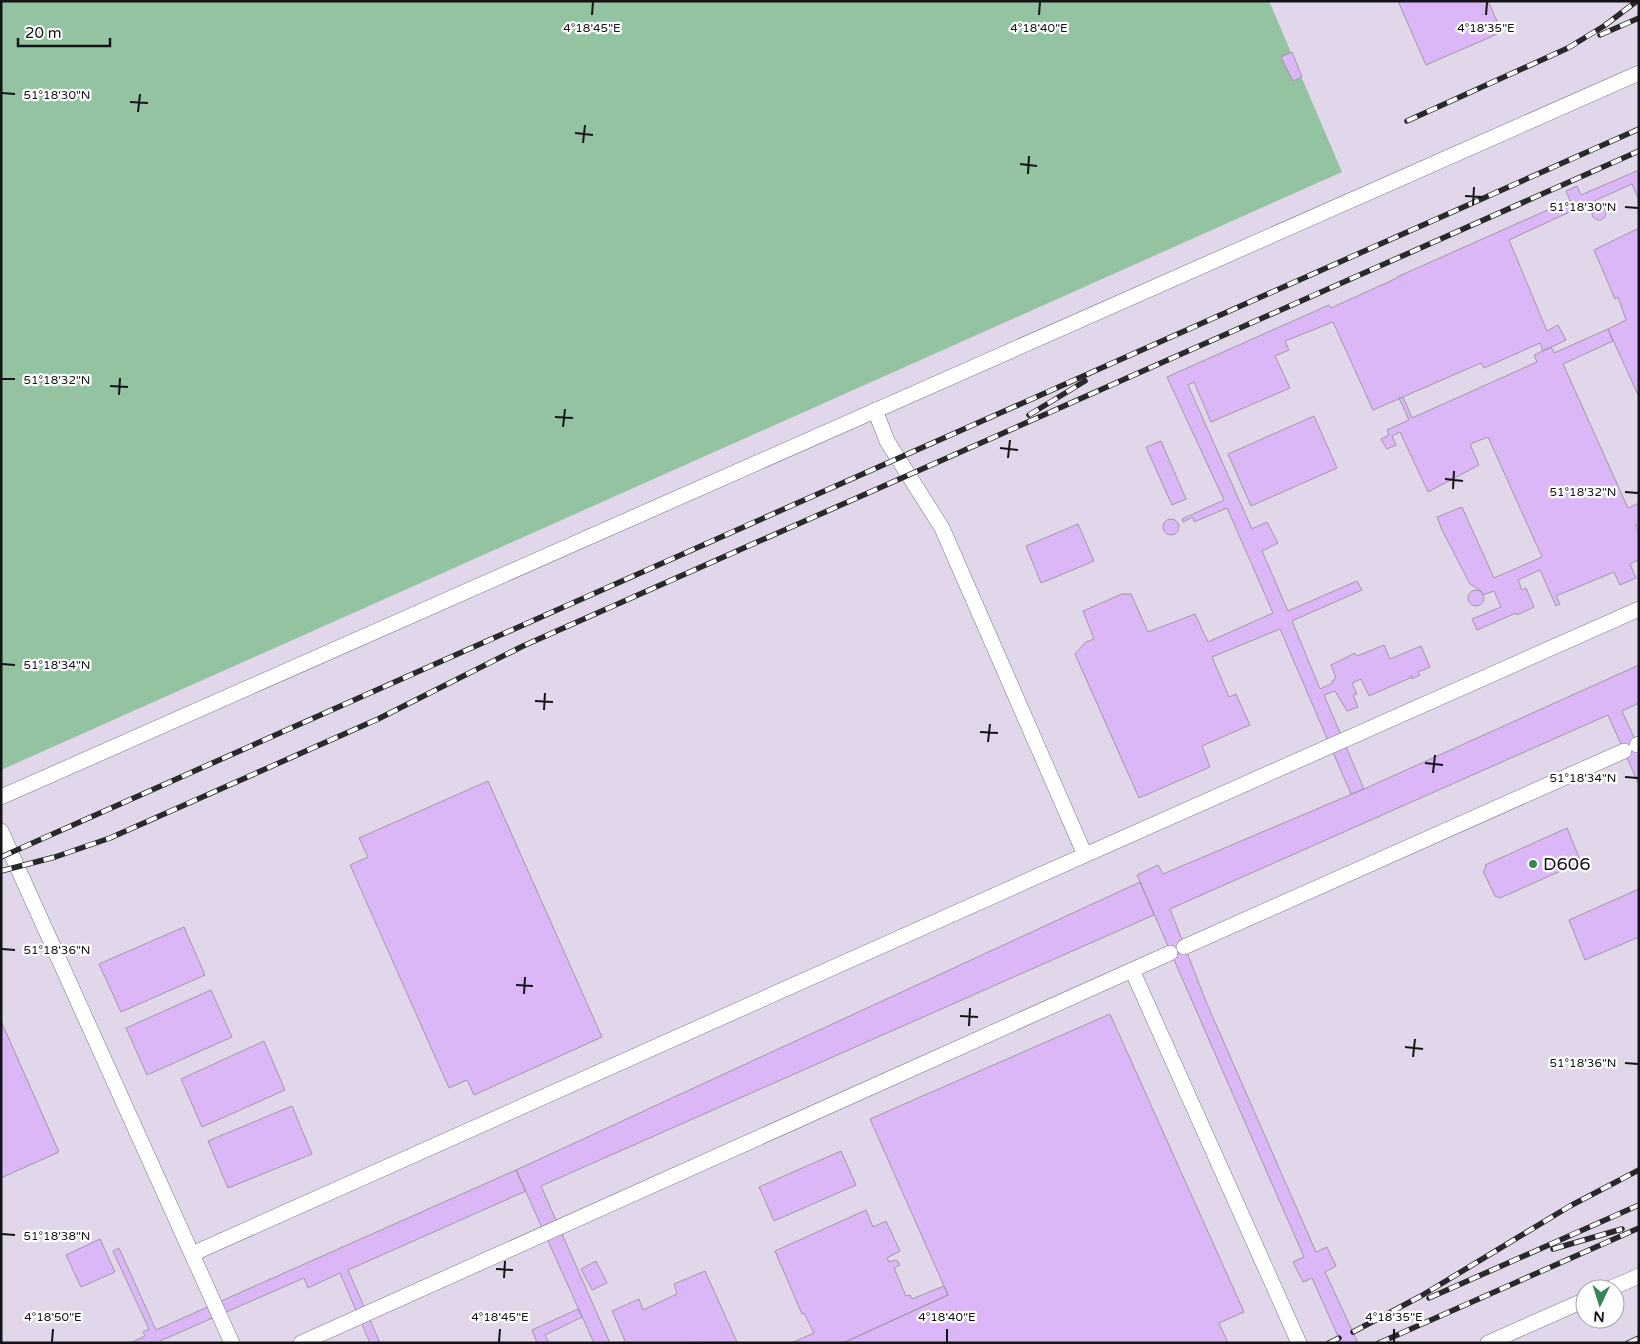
<svg xmlns="http://www.w3.org/2000/svg" width="1640" height="1344" font-family="'Varela Round',sans-serif">
<style>
.built{fill:#e2d7ea;fill-rule:evenodd}
.green{fill:#93c3a1}
.building{fill:#dcb7f8;stroke:#9f98a4}
.lines{fill:none;stroke-linecap:round;stroke-linejoin:round}
.service-casing{stroke:#7a747f;stroke-width:16}
.service{stroke:#fff;stroke-width:15}
.rail-casing{stroke:#2b282d;stroke-width:5.5}
.rail{stroke:#fff;stroke-width:4;stroke-dasharray:11;stroke-linecap:butt}
.ticks{fill:none;stroke:#151317;stroke-width:2}
.poi-dot{fill:#378656;stroke:#fff;stroke-width:2}
.labels{text-anchor:middle;dominant-baseline:central;stroke-width:4.5;stroke-linejoin:round;paint-order:stroke}
.poi-label{font-size:18px;fill:#151317;stroke:#fff;text-anchor:start}
.ticks-label{font-size:12px;text-anchor:middle;fill:#151317;stroke:#fff;stroke-width:4.5;stroke-linejoin:round;paint-order:stroke}
</style>
<rect width="100%" height="100%" fill="#e9e2ee"/>
<path class="built" d="M1,1h1638v1342h-1638zM1585,1289h30v30h-30z"/>
<path class="green" d="M1,1h1268l73,171 -1341,598z"/>
<path class="building" d="M1398,1h90l14,31 -76,33z
M1292,52l10,25 -9,4 -12,-24z
M1639,170v30l-7,-16 -58,26 -8,-19 11,-5 4,9z
M1570,200l4,10 -65,30 38,91 11,-6 8,15 -23,11 -3,-8 -56,25 -3,-5 -108,47 -40,-88 -48,19 4,9 -14,6 15,32 -79,34 -17,-40 -6,3 64,144 15,-7 11,21 -16,8 26,60 69,-30 5,9 -70,31 28,68 13,-6 -1,-2 4,-3 -5,-13 24,-12 2,3 27,-11 6,14 31,-13 9,21 -12,5 2,3 -8,4v-3h-2v2l-41,18 -8,-17 -9,4 5,11 -4,1 5,12 -11,4 -12,-20 -11,4 40,94 -13,5 -71,-165 -68,28 17,40 7,-3 14,31 -48,21 8,21 -71,31 -64,-144 11,-12 8,-3 -11,-28 39,-17h9l17,38 47,-18 13,28 65,-29 -46,-105 -33,14 -1,-5 -10,5 -1,-3 42,-19 -57,-123 162,-72 2,3 66,-30v-1z
M1592 213a7 7 0 1 1 14 0a7 7 0 1 1-14 0Z
M1639,228v169l-31,-68 18,-9 -8,-23 -3,2 -21,-49z
M1608,329l5,12 -50,23 65,144 11,-5v21l-4,1 4,8v29l-1,-2 -8,4 6,14 -16,7 -6,-13 -58,24 4,8 -4,2 -16,-36 -22,10 4,10 4,-2 8,19 -17,8 -1,-2 -39,17 -5,-11 29,-12 -7,-16 -11,4 -2,-4 -11,-7 -28,-54 -5,-13 25,-10 32,71 48,-21 -54,-120 -18,7 9,21 -51,27 -28,-60 -8,4 4,9 -9,4 -6,-10 8,-4 -2,-5 22,-10 -10,-22 4,-1 9,21 125,-56 -3,-7 17,-8 3,6z
M1314,416l23,52 -86,38 -23,-52z
M1161,441l25,58 -14,6 -26,-58z
M1163 527a8 8 0 1 1 16 0a8 8 0 1 1-16 0Z
M1078,524l16,37 -53,22 -15,-37z
M1468 598a8 8 0 1 1 16 0a8 8 0 1 1-16 0Z
M1639,665v38l-17,8 17,37v37l-31,-70 -438,194 37,95 109,248 11,-5 9,19 -11,6 33,71h-17l-29,-65 -9,4 -10,-20 11,-5 -167,-382 21,-10 5,9 201,-85z
M488,781l114,256 -128,58 -7,-15 -18,8 -99,-223 18,-8 -9,-19z
M1567,828l14,34 -81,36 -5,-2 -12,-25 3,-3 -1,-3z
M1140,882l14,33 -613,271 69,157h-16l-78,-173z
M1639,889v48l-54,23 -16,-40z
M184,927l21,48 -84,37 -22,-48z
M211,990l21,47 -85,38 -21,-47z
M1110,1014l134,298 -25,11 9,20h-385l105,-48 -78,-176z
M1,1021l58,131 -58,26z
M264,1041l21,49 -83,37 -21,-48z
M292,1106l20,48 -84,34 -20,-47z
M841,1151l15,34 -82,36 -15,-34z
M516,1170l10,21 -178,79 32,73h-10l-30,-70 -32,15 -4,-10 -144,63 1,2h-31l15,-7 -2,-4 6,-3 -36,-78 6,-3 37,82z
M866,1210l7,17 13,-6 14,30 -13,7 2,4 7,-2 2,2 2,3 -6,3 12,28 4,-1 2,4 32,-13 4,9 -105,48h-52l23,-10 -10,-20 -2,1 -27,-63z
M100,1239l15,33 -34,15 -15,-32z
M596,1261l11,22 -15,7 -11,-21z
M705,1271l32,71 -111,1 -14,-32 27,-12 4,11 34,-16 -3,-10z
M578,1309l4,8 -37,18 4,8h-12l-5,-13z"/>
<g class="lines">
<defs>
<path id="service" d="M875,410l12,31 55,87 143,327
M1637,745l2,-1
M1,797l1638,-724
M1,831l231,512
M1184,947l440,-196
M1132,970l167,373
M192,1254l893,-399 554,-246
M1609,1289l30,-13
M301,1343l869,-390
M1488,1343l97,-43"/>
</defs>
<use href="#service" class="service-casing"/>
<use href="#service" class="service"/>
<defs>
<path id="rail" d="M1600,35l39,-17
M1407,121l161,-73 36,-22 33,-25
M1029,415l56,-34
M1,857l1638,-728
M1,871l54,-14 55,-19 268,-119 145,-73 1116,-495
M1553,1249l69,-20
M1429,1298l210,-93
M1353,1332l68,-36 149,-90 69,-36
M1329,1343l10,-5
M1379,1343l260,-115
M1628,1343l11,-5"/>
</defs>
<use href="#rail" class="rail-casing"/>
<use href="#rail" class="rail"/>
</g>
<path class="ticks" d="M592,15l1,-13M1039,15l1,-13M1486,15l1,-13M2,93l13,1M130,102l18,1M138,112l2,-18M575,133l18,2M583,143l2,-18M1020,164l17,2M1028,174l1,-18M1465,196l17,1M1473,205l1,-18M1625,207l13,1M2,379h13M110,386l18,1M119,395l1,-17M555,417l18,1M563,427l2,-18M1000,448l18,2M1008,458l2,-18M1445,479l18,2M1453,489l1,-18M1625,492l13,1M2,664l13,1M535,701l18,1M544,710l1,-17M980,732l18,1M988,742l2,-18M1425,763l18,2M1433,773l2,-18M1625,777l13,1M2,949l13,1M516,985l17,1M524,994l1,-17M960,1016l18,1M969,1026l1,-18M1405,1047l18,2M1413,1057l2,-18M1625,1063l13,1M2,1234l13,1M496,1269l17,1M504,1278l1,-17M52,1342l1,-13M499,1342l1,-13M947,1342v-13M1394,1342v-13"/>
<circle class="poi-dot" cx="1533" cy="864" r="5"/>
<g class="labels">
<g class="poi-label">
<text x="1543" y="864">D606</text>
</g>
</g>
<g class="ticks-label">
<text x="592" y="32">4°18'45"E</text>
<text x="1039" y="32">4°18'40"E</text>
<text x="1486" y="32">4°18'35"E</text>
<text x="57" y="99">51°18'30"N</text>
<text x="1583" y="211">51°18'30"N</text>
<text x="57" y="384">51°18'32"N</text>
<text x="1583" y="496">51°18'32"N</text>
<text x="57" y="669">51°18'34"N</text>
<text x="1583" y="782">51°18'34"N</text>
<text x="57" y="954">51°18'36"N</text>
<text x="1583" y="1067">51°18'36"N</text>
<text x="57" y="1240">51°18'38"N</text>
<text x="53" y="1321">4°18'50"E</text>
<text x="500" y="1321">4°18'45"E</text>
<text x="947" y="1321">4°18'40"E</text>
<text x="1394" y="1321">4°18'35"E</text>
</g>
<rect width="1640" height="1344" fill="none" stroke="#151317" stroke-width="5"/>
<g transform="translate(1600 1304) rotate(184)"><circle r="24" fill="#ffffff" stroke="#a1a1a2"/>
<path d="M0-4L9 19L0 12L-9 19Z" fill="#378656"/>
<text y="-8" font-size="14" font-weight="bold" text-anchor="middle" fill="#151317">N</text>
</g>
<path d="M18 38v8h92v-8" fill="none" stroke="#151317" stroke-width="2.5"/>
<text x="25" y="38" font-size="15" fill="#151317" stroke="#ffffff" stroke-width="4" paint-order="stroke">20 m</text>
</svg>
